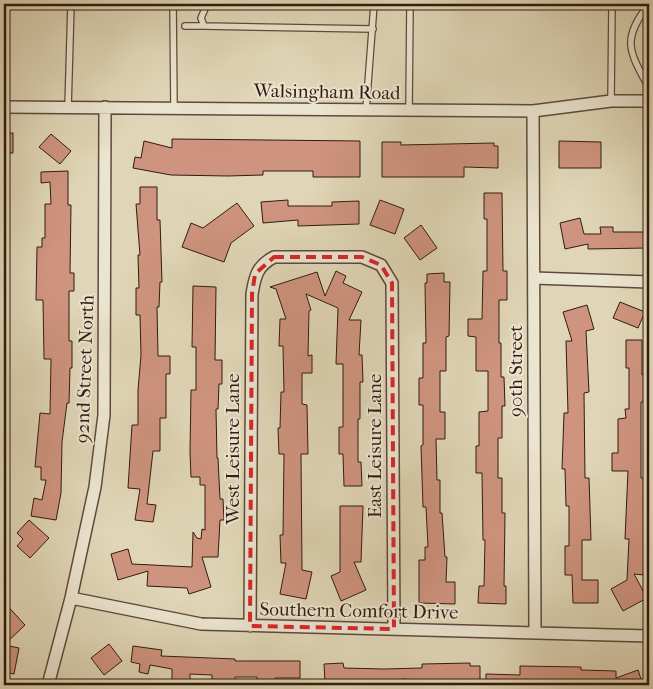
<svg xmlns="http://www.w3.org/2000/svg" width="653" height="689" font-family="'IM FELL French Canon',serif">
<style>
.building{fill:#cf947f;stroke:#311b10}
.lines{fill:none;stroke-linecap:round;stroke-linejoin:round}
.lane-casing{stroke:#5d4a3a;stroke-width:8}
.street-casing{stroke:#5d4a3a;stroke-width:14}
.lane{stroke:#ebe4d0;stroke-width:5.5}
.street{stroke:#ebe4d0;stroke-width:11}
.marked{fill:none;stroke:#d62828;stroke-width:4;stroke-dasharray:10 6;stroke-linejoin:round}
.labels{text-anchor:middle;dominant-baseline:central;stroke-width:4;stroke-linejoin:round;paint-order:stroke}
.street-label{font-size:19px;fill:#311b10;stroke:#ebe4d0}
</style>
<rect width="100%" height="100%" fill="#e0d6b7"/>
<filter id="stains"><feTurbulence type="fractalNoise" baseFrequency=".004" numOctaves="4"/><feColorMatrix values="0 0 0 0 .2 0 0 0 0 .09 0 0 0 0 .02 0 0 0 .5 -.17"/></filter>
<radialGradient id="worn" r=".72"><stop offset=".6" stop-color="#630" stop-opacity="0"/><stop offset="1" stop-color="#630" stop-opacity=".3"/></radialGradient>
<path class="building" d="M4,133h9v20h-9z
M51,134l20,17 -11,13 -21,-17z
M172,139l188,2v36h-47v-6h-50v4l-35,1 -57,-1 -38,-7 2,-11 6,1 3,-17 28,7z
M559,141l42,1v26h-42z
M382,142h19v3l93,-2v3h4v22l-34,-1v10h-82z
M68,171v34h3l-1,68h4v18h-5v50h3v27h-2l-1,35h-2l-5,39 -1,51 -5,27 -25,-4 3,-18 8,2 4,-20h-5v-13h-6l5,-54 10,1 1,-55h-7l-1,-59h-7l1,-53h5v-9h3v-34h6l-1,-22 -9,1v-11z
M140,187h17v33h3l2,62h-2l-1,25h-2l1,49h12v18h-4v44h-6v33h-7l-6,53 9,1 -3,17 -18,-2 5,-31 -12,-1 4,-63h6v-35l3,-35 -1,-40h-4v-27h3l-1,-33h2l-4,-51h4z
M484,193h18l1,78h4v29h-8v43h2v34h3l1,29h-3v32h-4v40h4v35h3l-1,73h2v18l-28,-1 1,-17h5l1,-46h-2l-1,-67h-6v-27h3v-34l9,-1v-40h-12v-34l-8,-1v-17h14l1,-48h4v-52h-3z
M288,200v6h44v-4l27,-1v23l-61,2v-6l-35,3 -2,-21z
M380,200l24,9 -9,25 -25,-9z
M237,203l17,23 -23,17 -7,19 -42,-15 9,-24 12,5z
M580,218l4,16h17l-1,-7h13v5h35v16l-60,1v-5l-23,5 -5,-26z
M421,225l16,23 -17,12 -16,-22z
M336,271l10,5 -3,7 19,9 -13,28h12l-2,35h3l1,27h-3v37h-2v43h3l1,24h-18l-1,-32h-4v-27h4v-63h-7l2,-56 -32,-14 5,16 -2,1 -1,45 4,-1v18h-10v31l5,1 1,49h-7l1,116 10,2 -6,27 -26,-5 6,-31h-5l-1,-28h3l1,-81h-5l-1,-26h2l1,-36h3l-1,-46h-4l1,-27h6l-10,-30 -6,-2 47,-15 8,24z
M444,273v9h6l-1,54 -3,1v34h-6v41h5v27h-9l1,41h3v33h2l3,44h2l-1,25h9v22l-36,-1v-43h6v-13h3l-2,-40h-3l-2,-61 2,-1v-40h-4v-27h4v-35h3l-1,-60h2v-9z
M193,286l23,1 -1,73h7v24h-3l-1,25h-2l1,49h1l2,41h3l1,21h-4l-2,37h-16l9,30 -22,7 -2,-6 -40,-2 1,-15 -30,9 -7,-26 17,-5 4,15 60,3 1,-35 4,6 4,1 1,-10 3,1v-45h-5v-8h-9l-1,-25 1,-62h5v-43h-4z
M620,302l25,10 -7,16 -25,-10z
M587,305l7,24 -8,2 3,61 -5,1 1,85h4l2,62h-9v40h16v23h-25l-1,-28h-7v-29h4v-40h-3l-1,-37h-3l2,-56h4l-2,-72h6l-9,-29z
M626,340h16v35h5v27h-6v76h3l3,61 -3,36 -10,-1 13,24 -24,13 -12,-22 16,-9 2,-41h-4l3,-68h-16v-18h6v-34l8,-1 -1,-9h4v-41h-3z
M340,506h23l-2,56h-7l12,28 -25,11 -10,-25 9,-4z
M29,520l20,18 -19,20 -13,-12 6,-7 -6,-6z
M4,602l21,23 -21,20 15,3 -5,26 -10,-2z
M109,644l13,17 -18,14 -13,-17z
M133,646l29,4 -1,6 74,3v2h65v17h-25v7h-18v-8h-22v5h-23v-7l-22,-1v8l-18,-1v-12l-22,-4 -2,9 -9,-2 1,-8 -9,-2z
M343,663l1,5 40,1 38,-1v-4l48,-1v3h10v16h-37v3h-22v-5l-19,-1v6h-43l-9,-1v-3l-25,1 -1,-18z
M520,666l61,1v3l35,1v7l22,-8 5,15h-157v-11l34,1z"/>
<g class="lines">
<defs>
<path id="lane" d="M173,4l1,104
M207,4l-6,14 3,8 169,3
M469,4h10
M649,4c-28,36 -20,47 0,84
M185,26h19
M611,101l1,-97
M68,108l3,-104
M366,110l8,-106
M409,110l1,-106"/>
<path id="street" d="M4,107l529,4 78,-10h38
M533,111l2,521
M534,278l115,4
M71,598l130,26 448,12
M250,626l2,-332c3,-18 5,-28 22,-37h88l19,8 11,18 2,346
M48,685l23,-87 24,-111 9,-72 1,-308"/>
</defs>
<use href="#lane" class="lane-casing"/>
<use href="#street" class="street-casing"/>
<use href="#lane" class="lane"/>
<use href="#street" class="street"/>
</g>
<path class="marked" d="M274,257h88l19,8 11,18 2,346 -144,-3 2,-332 3,-20z"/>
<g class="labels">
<g class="street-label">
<text transform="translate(327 92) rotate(1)">Walsingham Road</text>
<text transform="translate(85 369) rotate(-88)">92nd Street North</text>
<text transform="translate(516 371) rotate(-90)">90th Street</text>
<text transform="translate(375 446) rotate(-90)">East Leisure Lane</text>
<text transform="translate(233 449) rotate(-90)">West Leisure Lane</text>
<text transform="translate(359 611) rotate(1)">Southern Comfort Drive</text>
</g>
</g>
<rect width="653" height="689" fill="none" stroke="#e0d6b7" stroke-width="20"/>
<rect x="5" y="5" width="643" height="679" fill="none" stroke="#311b10" stroke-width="2.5"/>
<rect x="10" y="10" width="633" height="669" fill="none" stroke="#311b10"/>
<rect width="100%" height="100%" filter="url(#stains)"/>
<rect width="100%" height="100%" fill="url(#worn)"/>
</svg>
